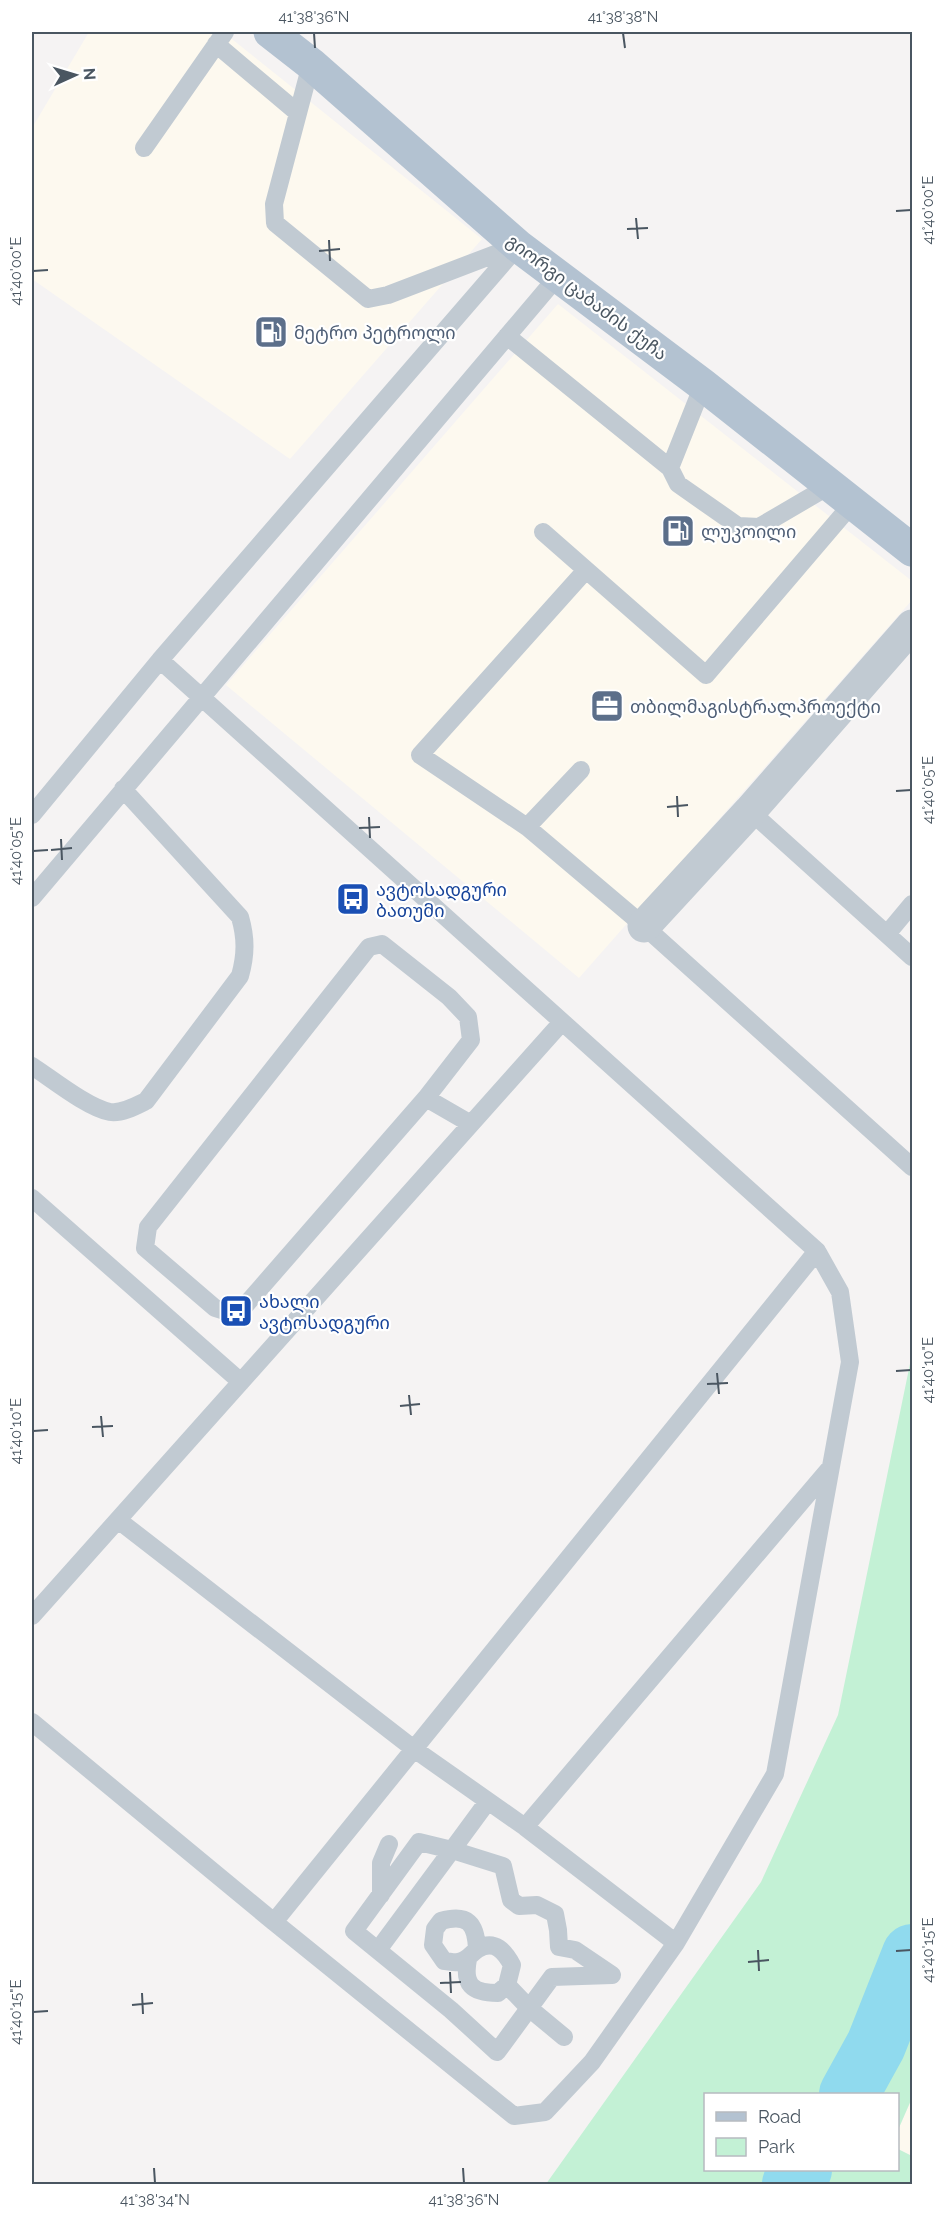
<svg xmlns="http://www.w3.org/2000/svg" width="944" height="2216" font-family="Raleway,'Noto Sans Georgian',sans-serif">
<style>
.commercial{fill:#fdf9ef}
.green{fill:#c3f1d5}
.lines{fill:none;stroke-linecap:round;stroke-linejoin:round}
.river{stroke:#90daee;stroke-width:60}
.lane{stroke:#c1cad2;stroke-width:18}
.street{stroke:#c1cad2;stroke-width:33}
.primary{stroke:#b3c2d1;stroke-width:33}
.ticks{fill:none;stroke:#4a5661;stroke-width:2}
.labels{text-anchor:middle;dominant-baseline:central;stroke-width:4.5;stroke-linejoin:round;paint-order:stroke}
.street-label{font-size:18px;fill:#4a5661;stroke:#fff}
.service-label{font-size:18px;fill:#4e5e75;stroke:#fff;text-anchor:start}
.transit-label{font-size:18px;fill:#164399;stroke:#fff;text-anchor:start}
.neatline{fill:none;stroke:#4a5661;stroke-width:2}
.ticks-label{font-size:15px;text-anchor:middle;fill:#4a5661}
</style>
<rect width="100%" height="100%" fill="#f5f3f3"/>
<path class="commercial" d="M89,32h134l259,207 -192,220 -258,-180v-151z
M558,304l354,277v19l-333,378 -353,-293z
M912,2098v58l-14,-7v-19z"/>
<path class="green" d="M912,1354v744l-14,32v-36h-192v76h192v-21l14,7v28h-366l215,-302 77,-167z"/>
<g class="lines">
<path class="river" d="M849,2094l27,-49 36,-91
M792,2184l10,-14"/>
<path class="lane" d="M216,44l82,69
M311,64l-37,140 1,19 93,76 20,-4 128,-49
M144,148l81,-116
M507,336l163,132
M703,385l-33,83 8,16 60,42 21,1 70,-41
M543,532l163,143 146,-171
M586,570l-166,185 107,72 117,99 268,241
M160,660l657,591 23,41 10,70 -75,412 -99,169 -84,119 -47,50 -31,4 -240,-194
M750,811l162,146
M32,815l128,-155 358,-414
M527,827l54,-57
M32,898l526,-622
M887,934l25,-30
M382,944l67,53 19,20 3,23 -45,58 -183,210 -12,5 -16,-5 -70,-60 3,-21 221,-280z
M32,1066c20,13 56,42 78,46 11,2 26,-6 36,-11l94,-125c6,-22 6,-38 0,-59l-117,-128
M426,1098l45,26
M32,1198l209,184
M118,1520l296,229 111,78 151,116
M32,1616l530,-594
M32,1722l242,200 543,-671
M525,1827l305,-359
M381,1895v-32l8,-19
M378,1950l74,-100 51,16 8,34 8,6 18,-1 18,9 3,16 1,17 16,3 37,25 -60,2 -55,75 -46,-42 -97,-79 65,-89 33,8 36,-49
M468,1959c-5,26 4,34 30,34l9,-8 5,-20c-7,-13 -17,-26 -34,-16 -7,4 -10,12 -20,13 -4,1 -10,-1 -14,-1l-11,-16 2,-16 6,-8c27,-8 35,3 36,28
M507,1985l22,23 35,29"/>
<path class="street" d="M644,926l106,-115 162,-185"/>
<path class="primary" d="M270,32l41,32 207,182 185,139 209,165"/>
</g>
<path class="ticks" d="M314,33l1,15M623,33l2,15M896,211l15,-1M636,218l2,21M627,229l21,-1M329,240l1,21M319,251l21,-2M33,271l15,-1M896,791l15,-1M677,796l1,21M667,807l21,-2M369,817l1,21M359,828l21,-1M61,839l1,21M51,850l21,-2M33,851l15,-1M896,1371l15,-1M717,1373l2,21M707,1384l21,-1M409,1395l2,20M400,1406l20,-2M101,1416l2,21M92,1427l21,-1M33,1431l15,-1M758,1950l1,21M896,1951l15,-1M748,1962l21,-2M450,1972l1,21M440,1983l21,-1M142,1993l1,21M132,2005l21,-2M33,2012l15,-1M154,2168l1,15M463,2168l1,15"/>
<defs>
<symbol id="fuel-square" viewBox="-11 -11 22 22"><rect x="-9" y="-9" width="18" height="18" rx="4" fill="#5c6f8a" stroke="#fff"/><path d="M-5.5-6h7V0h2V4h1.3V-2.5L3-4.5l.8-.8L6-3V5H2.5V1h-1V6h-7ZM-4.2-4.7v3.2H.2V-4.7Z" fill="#fff"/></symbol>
<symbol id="office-square" viewBox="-11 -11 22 22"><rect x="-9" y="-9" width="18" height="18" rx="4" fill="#5c6f8a" stroke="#fff"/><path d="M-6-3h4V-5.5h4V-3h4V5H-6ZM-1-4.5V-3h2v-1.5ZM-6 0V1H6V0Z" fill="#fff"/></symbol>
<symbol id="bus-square" viewBox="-11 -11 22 22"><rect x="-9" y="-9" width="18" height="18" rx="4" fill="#1a4fb4" stroke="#fff"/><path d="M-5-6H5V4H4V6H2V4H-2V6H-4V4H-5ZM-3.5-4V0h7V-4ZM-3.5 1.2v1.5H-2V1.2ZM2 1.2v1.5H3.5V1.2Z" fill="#fff"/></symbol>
</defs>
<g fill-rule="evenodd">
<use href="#fuel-square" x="252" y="313" width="38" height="38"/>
<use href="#fuel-square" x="659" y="512" width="38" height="38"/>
<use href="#office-square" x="588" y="687" width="38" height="38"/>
<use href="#bus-square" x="334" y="880" width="38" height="38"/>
<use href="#bus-square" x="217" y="1292" width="38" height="38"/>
</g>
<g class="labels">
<g class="street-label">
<text transform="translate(587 297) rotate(37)">გიორგი ცაბაძის ქუჩა</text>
</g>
<g class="service-label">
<text x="294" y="332">მეტრო პეტროლი</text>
<text x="701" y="531">ლუკოილი</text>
<text x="630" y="706">თბილმაგისტრალპროექტი</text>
</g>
<g class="transit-label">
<text x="376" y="889">ავტოსადგური<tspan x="376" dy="21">ბათუმი</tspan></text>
<text x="259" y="1301">ახალი<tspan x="259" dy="21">ავტოსადგური</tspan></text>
</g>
</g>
<rect width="944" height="2216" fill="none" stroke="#ffffff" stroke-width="66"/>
<rect x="704" y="2093" width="195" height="78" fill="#ffffff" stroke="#b7bbc0" stroke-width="1.5"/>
<rect x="716" y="2112" width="30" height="9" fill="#b3c2d1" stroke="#b7bbc0" stroke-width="1.5"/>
<text x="758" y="2123" font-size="18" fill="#4a5661">Road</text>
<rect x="716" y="2138" width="30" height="18" fill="#c3f1d5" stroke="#b7bbc0" stroke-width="1.5"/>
<text x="758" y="2153" font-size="18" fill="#4a5661">Park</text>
<g transform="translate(75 75) rotate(86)" stroke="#ffffff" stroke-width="4.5" paint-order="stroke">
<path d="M0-4.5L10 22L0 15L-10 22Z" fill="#4a5661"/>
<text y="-9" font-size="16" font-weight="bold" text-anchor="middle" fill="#4a5661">N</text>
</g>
<rect x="33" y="33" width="878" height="2150" class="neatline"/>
<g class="ticks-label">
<text x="314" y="22">41°38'36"N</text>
<text x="623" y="22">41°38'38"N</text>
<text transform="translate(928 210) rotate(-90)" y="5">41°40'00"E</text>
<text transform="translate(16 271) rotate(-90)" y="5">41°40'00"E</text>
<text transform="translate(928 790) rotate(-90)" y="5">41°40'05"E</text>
<text transform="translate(16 851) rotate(-90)" y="5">41°40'05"E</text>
<text transform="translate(928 1370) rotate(-90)" y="5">41°40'10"E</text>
<text transform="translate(16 1431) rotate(-90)" y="5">41°40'10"E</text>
<text transform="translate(928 1950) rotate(-90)" y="5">41°40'15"E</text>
<text transform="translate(16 2012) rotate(-90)" y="5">41°40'15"E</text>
<text x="155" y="2205">41°38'34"N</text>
<text x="464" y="2205">41°38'36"N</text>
</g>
</svg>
